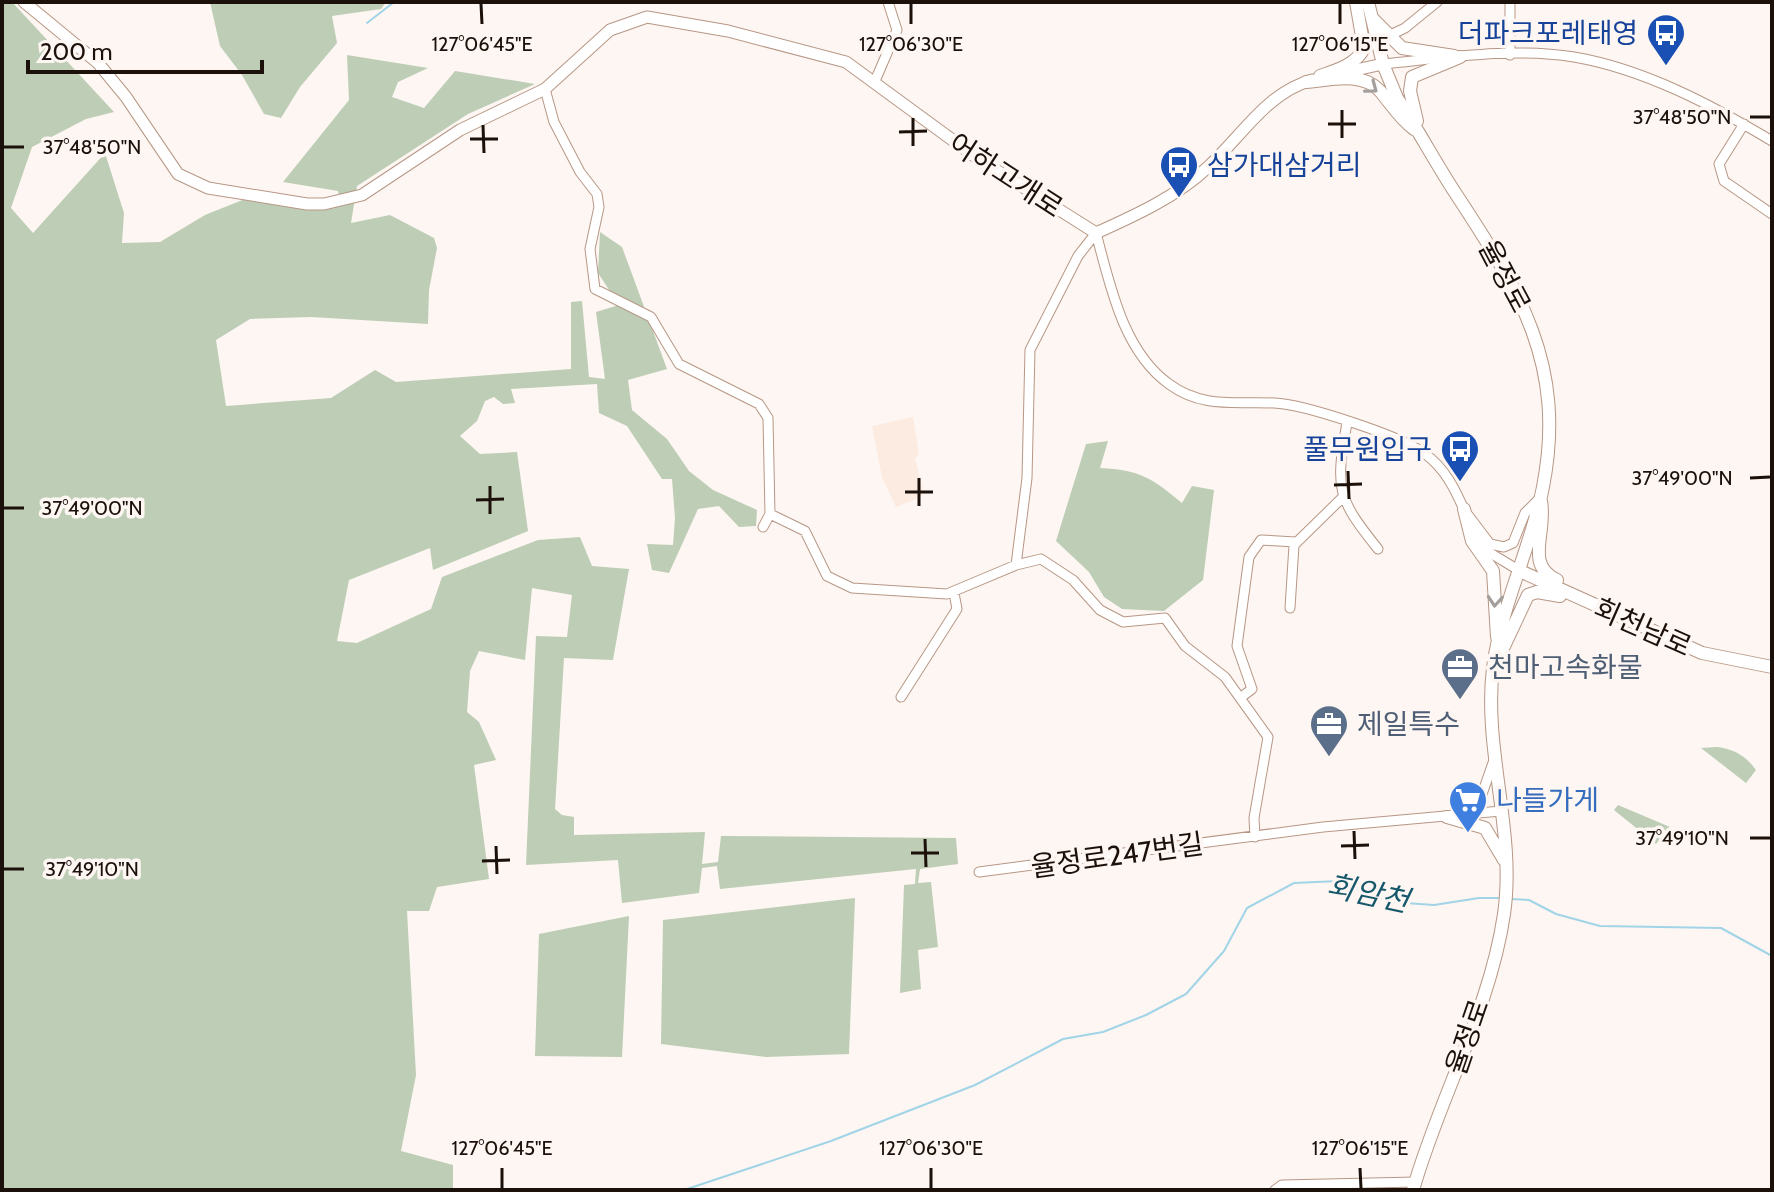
<svg xmlns="http://www.w3.org/2000/svg" width="1774" height="1192" font-family="Cabin,'Noto Sans KR',sans-serif">
<style>
.built{fill:#fcebe1}
.green{fill:#becdb5}
.lines{fill:none;stroke-linecap:round;stroke-linejoin:round}
.stream{stroke:#a2d4e7;stroke-width:2}
.minor-casing{stroke:#b79785;stroke-width:11}
.tertiary-casing{stroke:#b79785;stroke-width:13}
.secondary-casing{stroke:#b79785;stroke-width:14}
.minor{stroke:#fff;stroke-width:9}
.tertiary{stroke:#fff;stroke-width:11}
.secondary{stroke:#fff;stroke-width:12}
.oneway{stroke:#a49f9d}
.ticks{fill:none;stroke:#1c100a;stroke-width:3}
.labels{text-anchor:middle;dominant-baseline:central;stroke-width:7;stroke-linejoin:round;paint-order:stroke}
.transit-label{font-size:28px;fill:#164399;stroke:#fdf6f2;text-anchor:end}
.street-label{font-size:28px;fill:#1c100a;stroke:#fdf6f2}
.service-label{font-size:28px;fill:#4e5e75;stroke:#fdf6f2;text-anchor:start}
.shop-label{font-size:28px;fill:#366cbe;stroke:#fdf6f2;text-anchor:start}
.water-label{font-size:30px;font-style:italic;fill:#16586b;stroke:#fdf6f2}
.ticks-label{font-size:20px;text-anchor:middle;fill:#1c100a;stroke:#fdf6f2;stroke-width:7;stroke-linejoin:round;paint-order:stroke}
</style>
<rect width="100%" height="100%" fill="#fdf6f2"/>
<path class="built" d="M913,417l6,38 -4,3 8,34 -2,5 -25,10 -14,-30 -10,-51z"/>
<path class="green" d="M2,2h10l102,110 -28,7 -54,28 -21,61 22,25 72,-80 19,60 -2,30 38,-1 45,-27 40,-16 96,4 -3,-12 -55,-9 66,-82 -2,-45 81,13 -30,14 -6,15 32,11 31,-37 80,13 -67,30 -111,72 -6,37 39,-8 44,23 3,10 -8,42 -1,34 -117,-7 -61,2 -34,21 10,66 105,-8 44,-28 21,12 175,-13v-67l11,-1 7,76 16,2 -9,-67 23,-7 -21,-32 2,-41 22,15 45,122 -39,11 4,30 35,29 22,32 24,19 44,20 -1,16 -17,1 -20,-21 -21,3 -29,64 -17,-3 -5,-26 26,1 2,-27 -3,-39h-10l-35,-53 -28,-13 -2,-29 -86,5 4,14 -12,1 -9,-7 -9,4 -8,20 -17,15 20,18 37,-2 11,79 -95,39 -3,-22 -81,32 -12,61 20,2 74,-34 11,-32 96,-37 42,-3 12,29 37,3 -16,91 -49,-2 -9,151 7,6 12,2v18l131,-3 -3,32 16,-2 3,-26 235,2 2,26 -38,5 -2,14 13,-1 7,65 -20,3 3,39 -21,4 4,-108 11,-1 1,-15 -196,20 -3,-23 -15,2 -3,25 -77,10 -4,-43 -92,5 10,-229 31,1 5,-42 -40,-7 -7,72 -46,-9 -9,20 -3,41 12,10 17,38 -22,5 15,114 -52,8 -8,24h-22l9,164 -15,76 52,14v25h-451z
M210,2h176l-5,7 -49,7 5,27 -37,44 -19,31 -17,-4 -22,-39 -22,-29z
M1108,441l-8,27c40,2 52,10 82,35l10,-17 22,4 -11,90 -39,31 -42,-2 -18,-12 -15,-25 -33,-31 30,-97z
M1717,747c17,2 29,9 39,23l-10,13 -45,-35z
M1618,805l52,22 -14,17 -42,-34z
M855,898l-6,156 -83,3 -105,-13 2,-124z
M629,916l-7,141 -87,-1 4,-122z"/>
<g class="lines">
<path class="stream" d="M367,23l27,-21
M1510,899l19,1 27,14 44,12 121,2 51,28
M684,1190l147,-49 144,-56 88,-46 40,-7 43,-17 40,-21 38,-43 23,-43 47,-25 45,-2 52,21 43,3 45,-7h20"/>
<defs>
<path id="minor" d="M1384,38l21,-10 32,-26
M1510,55v-53
M1383,64c62,-6 130,-17 191,-7 70,12 138,48 198,84
M875,81l22,-51 -9,-28
M545,89l9,33 26,50 17,22 2,13 -9,42 5,40 56,28 28,47 80,40 9,14 2,96 -7,13
M1744,124l-25,40 5,17 48,33
M1096,233c14,52 27,118 73,151 34,25 67,17 105,19 30,1 126,33 150,50 21,15 31,36 41,59
M1347,423c-12,66 -10,75 31,126
M770,514l35,17 22,45 25,12 95,6 69,-29 11,-87 3,-128 48,-94 18,-23
M1468,515l22,29 14,3 9,-4 12,-30 16,-16
M1476,537l11,14 33,20
M1016,565l25,-6 32,21 27,30 23,12 42,-4 20,28 40,31 43,60 -14,81 1,19
M1290,608l4,-63 48,-47
M901,697l56,-88 -3,-16
M1240,698l12,-9 -15,-43 12,-89 12,-17 35,2
M1461,812l20,-15 13,-37
M979,872l344,-45 178,-16
M1275,1190l7,-5 134,-3"/>
<path id="tertiary" d="M24,2l74,61 28,34 52,77 30,14 99,16h17l38,-9 98,-65 85,-41 65,-59 37,-13 81,14 118,31 131,96 119,75c38,-17 82,-37 112,-66 34,-31 58,-74 104,-87
M1337,74l46,-10"/>
<path id="secondary" d="M1368,2l15,62 14,34c20,30 37,62 57,93 65,99 113,173 89,296 -12,61 -42,119 -50,181 -10,82 23,164 11,246 -14,96 -65,184 -91,276
M1373,19l29,29 52,8
M1320,76c17,-6 36,-11 44,-28l-8,-46
M1306,82c24,-2 56,-11 74,9 12,14 19,27 34,38
M1417,121l-7,-30 2,-14 48,-20
M1541,501c6,32 -17,64 16,79
M1464,509l8,32 21,30 4,66
M1520,571l182,82 70,14
M1499,657l29,-62 9,-3 23,4
M1447,817l38,11 19,32"/>
</defs>
<use href="#minor" class="minor-casing"/>
<use href="#tertiary" class="tertiary-casing"/>
<use href="#secondary" class="secondary-casing"/>
<use href="#minor" class="minor"/>
<use href="#tertiary" class="tertiary"/>
<use href="#secondary" class="secondary"/>
</g>
<defs><path id="oneway-chevron" d="M-2-3.5L2.5 0L-2 3.5" fill="none" stroke-width="1.6" stroke-linecap="round" stroke-linejoin="round" transform="scale(2)"/></defs>
<g class="oneway">
<use href="#oneway-chevron" transform="translate(1372 88) rotate(37)"/>
<use href="#oneway-chevron" transform="translate(1495 601) rotate(94)"/>
</g>
<path class="ticks" d="M481,4l1,20M911,4v20M1340,4v20M1342,110v28M1750,117h20M913,118v28M1328,124h28M483,125l1,28M899,132l28,-1M470,139h28M4,147h20M1348,471l1,28M919,478v28M1750,478l20,-1M1334,485l28,-1M490,486v28M905,492h28M476,500l28,-1M4,508h20M1354,831l1,28M1750,838h20M925,839l1,28M496,846l1,28M1341,846l28,-1M911,853h28M482,861l28,-1M4,869h20M502,1168v20M931,1168v20M1360,1168l1,20"/>
<defs>
<symbol id="bus-pin" viewBox="-11 -11 22 30"><path d="M0 17L-7.5 6A9.5 9.5 0 1 1 7.5 6Z" fill="#1a4fb4" stroke="#fdf6f2"/><path d="M-5-6H5V4H4V6H2V4H-2V6H-4V4H-5ZM-3.5-4V0h7V-4ZM-3.5 1.2v1.5H-2V1.2ZM2 1.2v1.5H3.5V1.2Z" fill="#fff"/></symbol>
<symbol id="office-pin" viewBox="-11 -11 22 30"><path d="M0 17L-7.5 6A9.5 9.5 0 1 1 7.5 6Z" fill="#5c6f8a" stroke="#fdf6f2"/><path d="M-6-3h4V-5.5h4V-3h4V5H-6ZM-1-4.5V-3h2v-1.5ZM-6 0V1H6V0Z" fill="#fff"/></symbol>
<symbol id="supermarket-pin" viewBox="-11 -11 22 30"><path d="M0 17L-7.5 6A9.5 9.5 0 1 1 7.5 6Z" fill="#3f7fe0" stroke="#fdf6f2"/><path d="M-6-5.5h2.5l.6 2H6L4.5 2H-2.5L-4.4-4H-6ZM-1.5 3.2a1.3 1.3 0 1 0 .1 0ZM3 3.2a1.3 1.3 0 1 0 .1 0Z" fill="#fff"/></symbol>
</defs>
<g fill-rule="evenodd">
<use href="#bus-pin" x="1644" y="11" width="44" height="60"/>
<use href="#bus-pin" x="1157" y="143" width="44" height="60"/>
<use href="#bus-pin" x="1438" y="427" width="44" height="60"/>
<use href="#office-pin" x="1438" y="645" width="44" height="60"/>
<use href="#office-pin" x="1307" y="702" width="44" height="60"/>
<use href="#supermarket-pin" x="1446" y="778" width="44" height="60"/>
</g>
<g class="labels">
<g class="transit-label">
<text x="1638" y="33">더파크포레태영</text>
<text x="1207" y="165" text-anchor="start">삼가대삼거리</text>
<text x="1432" y="449">풀무원입구</text>
</g>
<g class="street-label">
<text transform="translate(1006 175) rotate(33)">어하고개로</text>
<text transform="translate(1505 276) rotate(62)">율정로</text>
<text transform="translate(1643 627) rotate(24)">회천남로</text>
<text transform="translate(1117 855) rotate(-8)">율정로247번길</text>
<text transform="translate(1467 1037) rotate(-71)">율정로</text>
</g>
<g class="service-label">
<text x="1488" y="667">천마고속화물</text>
<text x="1357" y="724">제일특수</text>
</g>
<g class="shop-label">
<text x="1496" y="800">나들가게</text>
</g>
<g class="water-label">
<text transform="translate(1368 893) rotate(12)">회암천</text>
</g>
</g>
<g class="ticks-label">
<text x="482" y="51">127°06'45"E</text>
<text x="911" y="51">127°06'30"E</text>
<text x="1340" y="51">127°06'15"E</text>
<text x="1682" y="124">37°48'50"N</text>
<text x="92" y="154">37°48'50"N</text>
<text x="1682" y="485">37°49'00"N</text>
<text x="92" y="515">37°49'00"N</text>
<text x="1682" y="845">37°49'10"N</text>
<text x="92" y="876">37°49'10"N</text>
<text x="502" y="1155">127°06'45"E</text>
<text x="931" y="1155">127°06'30"E</text>
<text x="1360" y="1155">127°06'15"E</text>
</g>
<rect width="1774" height="1192" fill="none" stroke="#1c100a" stroke-width="8"/>
<path d="M28 60v12h234v-12" fill="none" stroke="#1c100a" stroke-width="4"/>
<text x="40" y="60" font-size="24" fill="#1c100a" stroke="#fdf6f2" stroke-width="6" paint-order="stroke">200 m</text>
</svg>
